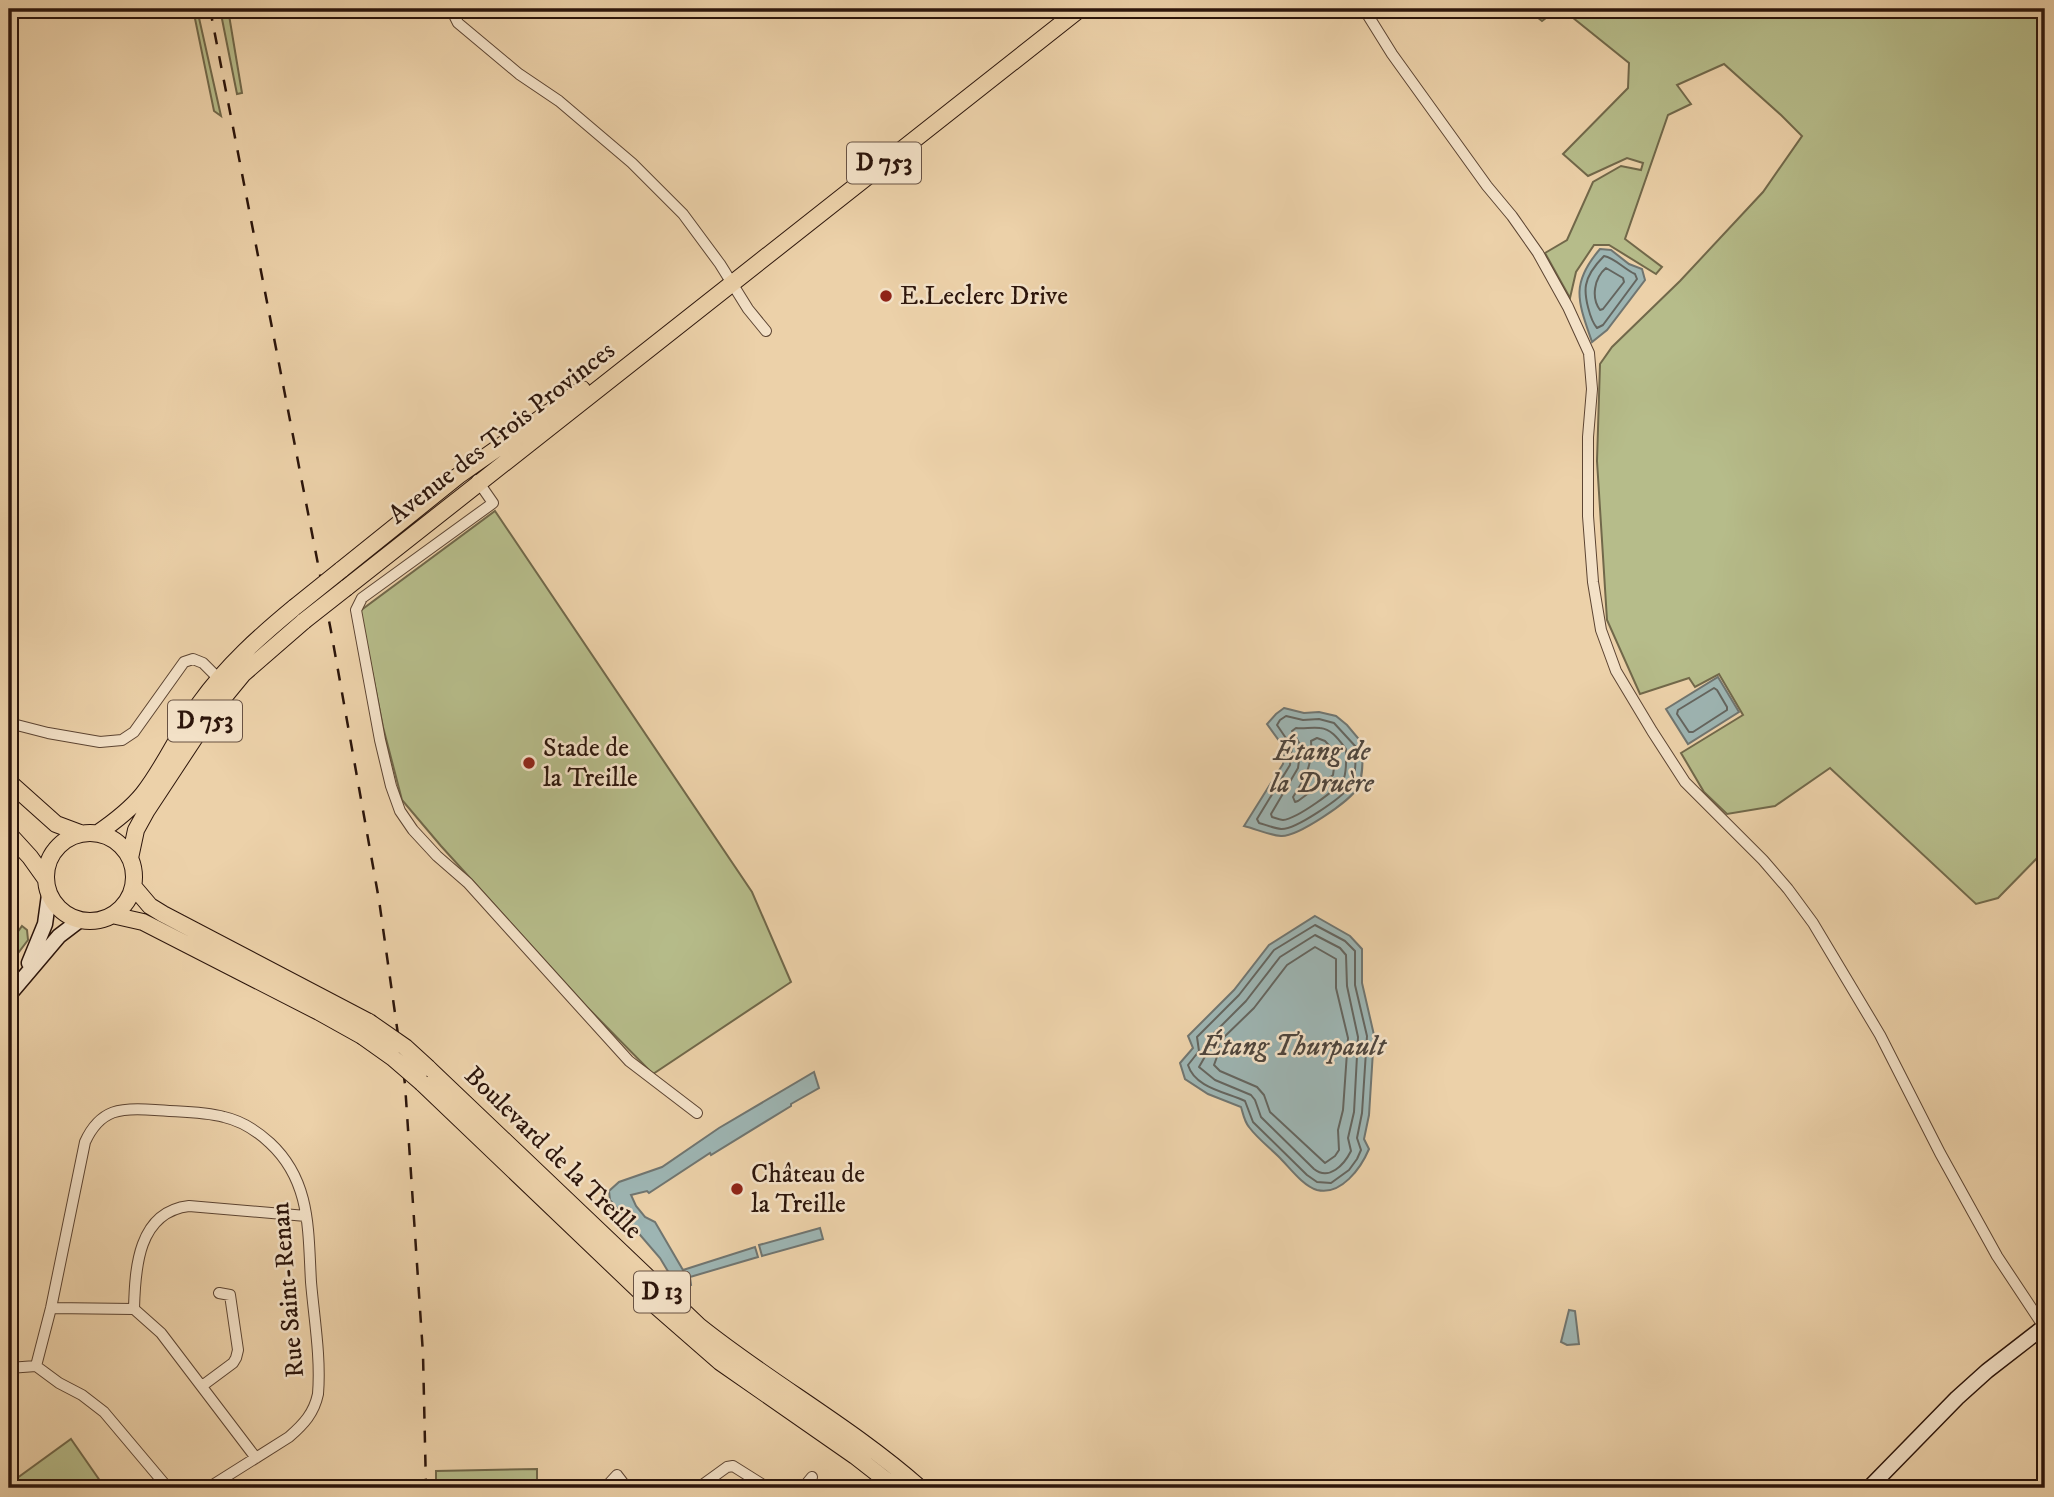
<svg xmlns="http://www.w3.org/2000/svg" width="2054" height="1497" font-family="'IM FELL DW Pica',serif">
<style>
.green{fill:#b6bc8a;stroke:#71684a;stroke-width:2}
.water{fill:#9db5b3;stroke:#707570;stroke-width:2}
.lines{fill:none;stroke-linecap:round;stroke-linejoin:round}
.shore{stroke:#64655f;stroke-width:2}
.street-casing{stroke:#5c4432;stroke-width:12}
.secondary-casing{stroke:#2c150b;stroke-width:17}
.primary-casing{stroke:#2c150b;stroke-width:18}
.street{stroke:#f3e1c7;stroke-width:10}
.secondary{stroke:#f3e1c7;stroke-width:14}
.primary{stroke:#ecd1a9;stroke-width:16}
.rail{stroke:#2c150b;stroke-width:2.5;stroke-dasharray:12 12;stroke-linecap:butt}
.primary-bridge-casing{stroke:#2c150b;stroke-width:18;stroke-linecap:butt}
.primary-bridge{stroke:#ecd1a9;stroke-width:16}
.poi-dot{fill:#8f2418;stroke:#f3e1c7;stroke-width:2.5}
.labels{text-anchor:middle;dominant-baseline:central;stroke-width:5;stroke-linejoin:round;paint-order:stroke}
.shield{fill:#f3e1c7;stroke:#685243;stroke-width:2}
.shield-label{font-size:24px;font-weight:bold;fill:#2c150b}
.poi-label{font-size:26px;fill:#2c150b;stroke:#f3e1c7;text-anchor:start}
.street-label{font-size:26px;fill:#2c150b;stroke:#f3e1c7}
.water-label{font-size:28px;font-style:italic;fill:#4e453d;stroke:#f3e1c7}
</style>
<rect width="100%" height="100%" fill="#ecd1a9"/>
<filter id="stains"><feTurbulence type="fractalNoise" baseFrequency=".00286" numOctaves="4"/><feColorMatrix values="0 0 0 0 .2 0 0 0 0 .09 0 0 0 0 .02 0 0 0 .5 -.17"/></filter>
<radialGradient id="worn" r=".72"><stop offset=".6" stop-color="#630" stop-opacity="0"/><stop offset="1" stop-color="#630" stop-opacity=".3"/></radialGradient>
<path class="green" d="M193,9h4l24,107 -7,-5z
M220,9h8l14,84 -5,1z
M1527,9h31l-16,12z
M1562,9h483v841l-47,48 -22,6 -146,-136 -55,38 -48,8 -23,-22 -23,-39 62,-38 -24,-41 -24,13 -6,-9 -49,16 -33,-74 -10,-159 3,-97 12,-17 68,-66 83,-89 39,-56 -21,-21 -57,-51 -47,21 14,19 -23,11 -43,124 37,28 -6,7 -47,-29h-15l-18,27 -6,26 -25,-45 22,-13 26,-58 28,-16 20,4 2,-7 -16,-5 -39,18 -25,-22 65,-66 1,-25z
M495,511l257,381 39,90 -138,92 -66,-67 -146,-161 -39,-46 -19,-73 -23,-116z
M22,926l5,4 1,10 -19,25v-21z
M71,1439l34,49h-96v-4z
M537,1469v19h-101v-17z"/>
<path class="water" d="M1600,249l11,1 18,14 13,5 3,11 -38,50 -15,12c-14,-41 -22,-58 8,-93z
M1718,677l21,35 -51,32 -22,-35z
M1284,708l20,5 15,-1 17,4 11,9 16,19c-1,13 1,31 -5,43 -7,14 -61,50 -77,49 -12,-1 -25,-7 -37,-10l39,-62 2,-15 -18,-25 9,-10z
M1315,916l35,20 12,13v34l12,52 -5,80 -5,24 5,10c-8,19 -28,47 -52,41 -14,-4 -27,-22 -37,-32 -10,-10 -23,-20 -31,-31 -5,-6 -6,-14 -8,-20l-33,-13 -23,-15 -5,-16 13,-15 -5,-12 46,-46 35,-45z
M814,1072l5,16 -28,16v2l-80,49 -1,-2 -61,40 -2,-2 -16,4 5,11 9,11 10,5 28,48 72,-23 3,10 -68,20 1,8 -13,3 -18,-30 -50,-58 -1,-9 10,-9 43,-15 57,-39z
M820,1228l3,11 -61,17 -3,-11z
M1569,1310l6,1 4,33 -12,1 -6,-3z"/>
<g class="lines">
<path class="shore" d="M1604,256c11,2 20,13 31,18l2,5 -34,46 -6,3c-7,-8 -13,-32 -11,-43 2,-11 10,-21 18,-29z
M1606,268l17,10 1,4 -21,27 -3,1c-9,-12 -6,-32 6,-42z
M1714,688l3,2 10,17v3l-34,22h-4l-12,-18 1,-4z
M1286,716l17,4 16,-1 15,4 22,24c-1,12 1,28 -6,39 -8,12 -55,44 -69,43 -7,-1 -15,-4 -22,-6l-2,-4 33,-54 2,-18 -15,-22 3,-5z
M1296,728c8,1 15,-1 24,0 12,1 19,12 26,21 0,9 1,20 -2,29 -5,11 -48,41 -61,42 -2,0 -8,-2 -11,-3l-1,-3 27,-46 3,-22 -9,-15z
M1317,738l8,3 11,12 -3,22 -35,26 -3,1 -2,-5c12,-18 20,-33 18,-56z
M1315,925l30,16 10,10v34l12,51 -5,77 -5,25 4,12 -4,9 -8,11 -18,13 -14,-1 -10,-7 -54,-53 -8,-21c-19,-9 -50,-13 -57,-36l11,-14 -2,-14 42,-42 35,-45z
M1315,935l25,13 6,7 1,31 11,51 -4,75 -6,26 3,13c-7,14 -22,30 -37,18l-53,-52 -6,-17 -4,-5 -36,-15 -16,-13 8,-14 1,-14 38,-38 34,-44z
M1315,947l21,12v29l12,50 -5,72 -5,20 1,20 -4,6 -10,7 -55,-51 -6,-17 -7,-8 -37,-16 -6,-6 4,-11 1,-12 35,-34 33,-43z"/>
<defs>
<path id="street" d="M451,9l7,14 61,51 40,27 73,62 51,51 37,50 28,45 18,22
M1364,9l28,45 95,132 25,30 26,37 30,54 21,46 3,36 -4,48v79l5,66 8,48 15,41 36,60 33,51 78,78 25,29 25,34 67,112 60,118 57,103 47,71
M477,480l16,23 -131,95 -6,12 24,130 11,46 9,25 13,19 24,26 31,27 161,178 68,52
M9,723l39,10 52,9 22,-2 12,-8 50,-70 9,-3 10,4 16,16
M51,1308l83,1 27,24 95,125
M134,1309c1,-41 4,-97 55,-103l117,10
M36,1366l15,-58 34,-166c15,-33 36,-35 70,-32 23,2 47,1 69,7 18,4 33,14 46,26 41,38 38,87 41,139 3,36 10,75 7,112 -4,19 -14,30 -29,43l-81,51
M9,1368l27,-2 23,17 23,12 22,17 64,76
M202,1386l31,-23 3,-5 2,-8 -8,-55 -11,-2
M605,1488l12,-13 10,13
M698,1488l29,-21 6,-1 35,22
M803,1488l9,-11"/>
<path id="secondary" d="M29,963l16,-39 4,-29
M9,995l50,-59 21,-16
M1869,1488l88,-90 30,-27 58,-45"/>
<path id="primary" d="M341,570l117,-94 124,-87
M346,588l734,-579
M9,782l47,42 24,9
M98,833c16,-11 32,-23 45,-39 22,-28 36,-62 57,-91 27,-38 60,-67 95,-96
M46 877a44 44 0 1 1 88 0a44 44 0 1 1-88 0Z
M9,834l21,23 15,21
M130,858l6,-28 11,-20 64,-97 32,-39 61,-53
M133,886l17,20 13,8 206,108
M112,915l31,7 176,90 43,24
M428,1068l271,258c71,57 152,101 221,162
M422,1083l227,217 71,62 135,94 41,32"/>
</defs>
<use href="#street" class="street-casing"/>
<use href="#secondary" class="secondary-casing"/>
<use href="#primary" class="primary-casing"/>
<use href="#street" class="street"/>
<use href="#secondary" class="secondary"/>
<use href="#primary" class="primary"/>
<path class="rail" d="M210,9l121,622 48,269 26,184 18,270 3,134"/>
<defs>
<path id="primary-bridge" d="M295,607l46,-37
M304,621l42,-33
M369,1022l36,25 23,21
M362,1036l31,22 29,25"/>
</defs>
<use href="#primary-bridge" class="primary-bridge-casing"/>
<use href="#primary-bridge" class="primary-bridge"/>
</g>
<g class="poi-dot">
<circle cx="886" cy="296" r="7"/>
<circle cx="529" cy="763" r="7"/>
<circle cx="737" cy="1189" r="7"/>
</g>
<g class="labels">
<g class="shield">
<rect x="847" y="142.5" width="74" height="41" rx="5"/>
<rect x="168" y="700.5" width="74" height="41" rx="5"/>
<rect x="634" y="1271.5" width="56" height="41" rx="5"/>
</g>
<g class="shield-label">
<text x="884" y="163">D 753</text>
<text x="205" y="721">D 753</text>
<text x="662" y="1292">D 13</text>
</g>
<g class="poi-label">
<text x="900" y="296">E.Leclerc Drive</text>
<text x="543" y="748">Stade de<tspan x="543" dy="30">la Treille</tspan></text>
<text x="751" y="1174">Château de<tspan x="751" dy="30">la Treille</tspan></text>
</g>
<g class="street-label">
<text transform="translate(502 433) rotate(-38)">Avenue des Trois Provinces</text>
<text transform="translate(553 1153) rotate(44)">Boulevard de la Treille</text>
<text transform="translate(288 1290) rotate(-95)">Rue Saint-Renan</text>
</g>
<g class="water-label">
<text x="1322" y="751">Étang de<tspan x="1322" dy="32">la Druère</tspan></text>
<text x="1293" y="1046">Étang Thurpault</text>
</g>
</g>
<rect width="2054" height="1497" fill="none" stroke="#ecd1a9" stroke-width="35"/>
<rect x="10" y="10" width="2033" height="1476" fill="none" stroke="#2c150b" stroke-width="3.5"/>
<rect x="18" y="18" width="2019" height="1462" fill="none" stroke="#2c150b" stroke-width="2"/>
<rect width="100%" height="100%" filter="url(#stains)"/>
<rect width="100%" height="100%" fill="url(#worn)"/>
</svg>
